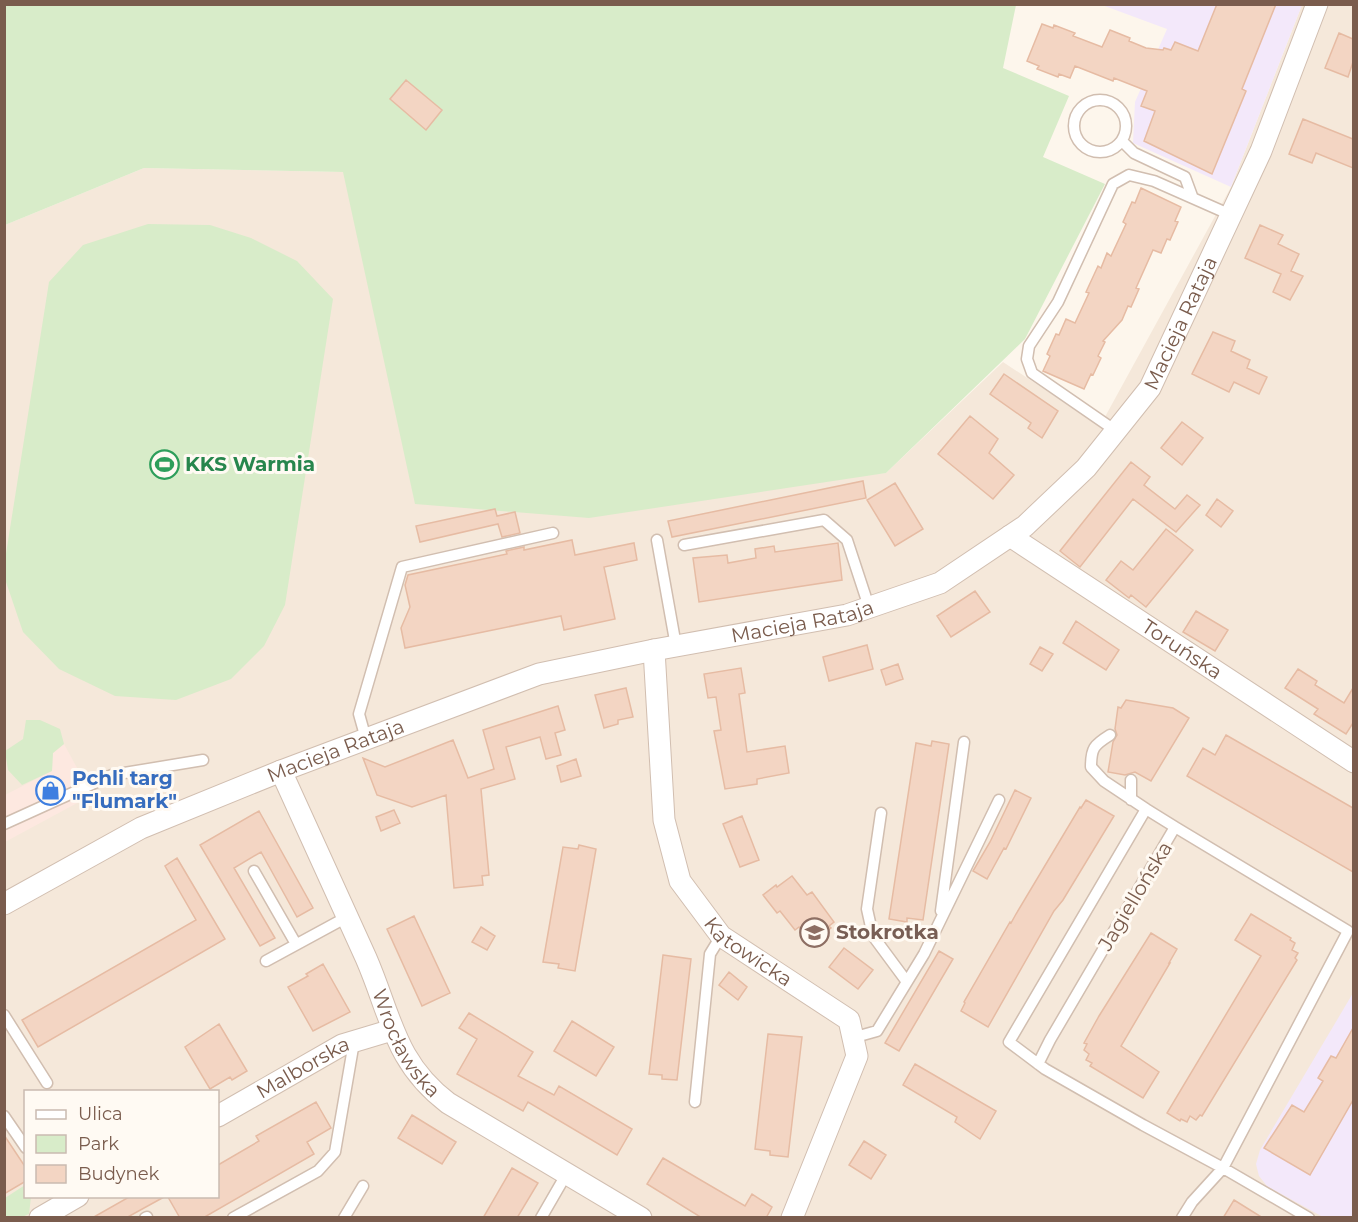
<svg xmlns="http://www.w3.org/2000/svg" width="1358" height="1222" font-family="Montserrat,sans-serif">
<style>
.residential{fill:#f5e8da;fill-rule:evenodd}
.commercial{fill:#fde8e0}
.education{fill:#f3e8fa}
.green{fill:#d8ecc9}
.building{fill:#f3d5c3;stroke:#e6bba3;stroke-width:1.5}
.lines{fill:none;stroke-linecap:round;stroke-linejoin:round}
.lane-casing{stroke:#d1beb0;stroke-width:13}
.street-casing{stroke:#d1beb0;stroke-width:23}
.lane{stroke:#fff;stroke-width:10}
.street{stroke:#fff;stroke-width:21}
.labels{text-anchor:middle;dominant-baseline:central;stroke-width:6;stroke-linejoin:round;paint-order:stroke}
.street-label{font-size:20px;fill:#7a5c4d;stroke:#fffaf3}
.leisure-label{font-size:20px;font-weight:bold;fill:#27864d;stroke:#fffaf3;text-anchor:start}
.shop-label{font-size:20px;font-weight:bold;fill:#366cbe;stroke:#fffaf3;text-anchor:start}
.education-label{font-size:20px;font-weight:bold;fill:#785e54;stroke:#fffaf3;text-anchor:start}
</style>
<rect width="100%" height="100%" fill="#fdf6ec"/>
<path class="residential" d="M1302,5h51v1212l-1348,1v-993l139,-57 200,4 72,332 470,-31 117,-111 97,64 131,-239zM26,1092h192v104h-192z"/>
<path class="commercial" d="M64,744l28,51 -87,47v-47l47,-24 1,-18z"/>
<path class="education" d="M1102,5h200l-71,182 -98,-44 2,-41 32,-73z
M1353,993v224h-30l-56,-31 -8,-10 -3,-12 4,-14z"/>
<path class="green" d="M5,4l1011,1 -13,63 66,28 -26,61 62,27 -80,155 -139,134 -297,45 -174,-14 -72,-332 -199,-4 -139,57z
M148,224l62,1 41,13 46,23 36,38 -48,306 -21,41 -33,33 -55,21 -61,-4 -56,-27 -36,-37 -18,-53v-19l44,-278 34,-37z
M26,720h14l20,9 4,15 -11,9 -1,18 -30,14 -14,-15 -3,-19 18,-12z
M25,1185l1,11 5,1 -2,17 -7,3h-17v-19z"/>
<path class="building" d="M1217,4h59l-34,85 4,2 -34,83 -68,-33 11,-30 -14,-5 6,-15 -33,-13 -1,3 -38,-15 -5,12 -11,-4 -1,3 -21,-8 2,-3 -12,-5 15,-37 11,4 1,-3 21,8 -2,3 29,11 8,-17 20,8 -1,3 17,7 17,2 1,-2 7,2 4,-8 23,9z
M1339,33l14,6v23l-5,15 -23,-9z
M406,80l36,30 -16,20 -36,-31z
M1303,119l50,20v29l-37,-15 -4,10 -23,-9z
M1141,188l40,19 -6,14 3,1 -8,18 -3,-1 -6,14 -8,-3 -17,38 3,1 -8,18 -3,-1 -6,14 -19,21 2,1 -7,14 3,2 -8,17 -2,-1 -7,15 -41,-18 7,-15 -3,-2 9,-20 3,1 7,-16 9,4 14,-30 -3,-1 12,-26 3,2 6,-15 4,3 15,-32 -3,-2 9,-20 3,1z
M1260,225l23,10 -5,9 21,10 -8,17 12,5 -13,24 -17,-8 8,-18 -36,-16z
M1213,332l22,9 -4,10 19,9 -3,8 20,9 -8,17 -25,-12 -5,10 -37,-18z
M1004,374l54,37 -16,27 -14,-10 3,-5 -41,-29z
M970,416l28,23 -9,14 25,22 -21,24 -55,-45z
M1182,422l21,16 -21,27 -21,-17z
M1131,462l19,15 -6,8 31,24 12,-14 13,10 -24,27 -43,-33 -53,68 -20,-16z
M863,481l3,17 -194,39 -4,-16z
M895,483l28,46 -28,17 -28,-46z
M1217,499l16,12 -12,16 -15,-12z
M495,509l2,7 18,-4 5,21 -18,4 -4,-13 -78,18 -4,-16z
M1166,529l27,21 -47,57 -15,-12 -2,3 -23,-18 15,-19 12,9z
M572,540l3,15 59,-12 3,17 -33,7 11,52 -51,11 -3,-14 -156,32 -4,-20 9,-21 -5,-22 3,-10 99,-21 -1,-3 18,-4v3z
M838,543l4,37 -143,22 -6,-44 34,-3 1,8 28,-5 -1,-9 19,-3 1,6z
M975,591l15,21 -39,25 -14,-21z
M1196,611l32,19 -13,21 -32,-19z
M1076,621l43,29 -13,20 -43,-27z
M867,645l6,24 -44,12 -6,-24z
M1040,647l13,7 -11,17 -12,-7z
M898,664l5,15 -17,6 -5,-15z
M741,668l4,25 -6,1 8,58 38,-6 4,27 -32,6v5l-32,5 -11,-58 7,-1 -5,-33 -8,1 -4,-24z
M1298,669l19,12 -2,4 29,18 9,-15v35l-7,11 -32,-20 4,-5 -33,-21z
M626,688l7,29 -15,3v4l-14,4 -9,-33z
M1126,700l47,8 16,10 -38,63 -16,-9 -10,3 -17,-3 5,-30 4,-7 -2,-6 3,-22 3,1z
M558,706l7,24 -10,3 6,22 -15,4 -6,-22 -34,10 9,32 -34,10 8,86 -7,1 1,9 -29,3 -8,-93 -34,12 -35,-12 -14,-37 22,9 68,-27 15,38 26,-9 -11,-39z
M1226,735l127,73v64l-166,-96 16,-28 12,7z
M932,741l17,3 -26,176 -16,-2v4l-18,-3 27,-176 15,3z
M576,759l5,17 -20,6 -4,-16z
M1015,790l16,8 -25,51 -2,-1 -17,31 -14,-8 17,-29z
M1086,800l28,16 -51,84 -9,11 -66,116 -27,-16 4,-8 -1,-1 46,-80 1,1 5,-9 64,-107 1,1z
M394,810l6,13 -19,8 -5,-14z
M259,811l54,97 -16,9 -36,-65 -27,16 41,70 -15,8 -60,-101z
M742,816l17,44 -19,7 -17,-43z
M579,845l17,4 -21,122 -17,-3 1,-4 -16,-2 20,-115 15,2z
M177,858l48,81 -187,108 -16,-27 174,-100 -31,-54z
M792,876l15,19 5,-3 22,30 -5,4 2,2 -19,15 -13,-16 -4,3 -15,-19 -3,2 -14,-18 13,-10 1,2z
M1251,914l40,24 -1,2 5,3 -3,7 6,3 -3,5 2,2 -95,156 -2,-1 -4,5 -6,-4 -3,6 -6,-3 -1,2 -13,-8 94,-157 -26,-16z
M414,916l36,77 -28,13 -35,-77z
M481,927l14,9 -8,14 -15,-8z
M1151,933l26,16 -8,14h1l-49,83 38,26 -16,26 -53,-32 2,-3 -6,-3 3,-6 -5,-4 3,-6 -3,-1 15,-27z
M844,948l29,22 -15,19 -29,-22z
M939,951l14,8 -54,92 -14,-8z
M663,955l28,4 -14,121 -15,-1v-4l-13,-1z
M323,964l27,48 -37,19 -25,-44 20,-11 -2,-2z
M729,972l18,15 -9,13 -19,-15z
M469,1013l64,39 -15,24 36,19 5,-9 73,43 -15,26 -89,-53 -5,9 -66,-37 20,-35 -18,-11z
M572,1021l42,26 -18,29 -42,-25z
M219,1024l28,47 -15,9 -2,-3 -20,12 -25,-42z
M1353,1028v72l-43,75 -46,-27 28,-43 12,7 19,-31 -5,-3 13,-22 5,2z
M768,1034l34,3 -14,120 -18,-2v-4l-15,-2z
M915,1064l81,47 -16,28 -25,-17 2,-5 -54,-32z
M316,1102l15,26 -24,14 7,12 -111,64h-23l-12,-21h50v-32l41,-24 -3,-5z
M412,1115l44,27 -14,22 -44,-26z
M4,1135l22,33v13l-22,13z
M864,1141l22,14 -15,24 -22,-14z
M663,1158l82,48 7,-12 20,13 -6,11h-64l-55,-34z
M512,1168l26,15 -21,35h-34z
M129,1197h35l-38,21h-34z
M1234,1200l29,18h-40z"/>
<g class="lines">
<defs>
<path id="lane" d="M1074 126a26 26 0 1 1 52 0a26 26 0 1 1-52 0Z
M1122,141l12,12 51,24 7,19
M1116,431l-84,-58 -5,-14 2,-13 29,-44 55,-118 16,-9 25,6 77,34
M657,540l19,106
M684,545l140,-25 23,20 22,67
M1110,735c-16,10 -19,13 -19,32l13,14 42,28
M366,739l-7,-25 43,-147 151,-34
M1131,800v-20
M881,813l-14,96 6,27 34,46
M4,824l108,-49 91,-15
M254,871l42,73
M941,911l23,-169
M266,961l81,-44
M4,1015l43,68
M852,1038l25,-7 47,-77 75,-154
M1038,1064l12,-24 125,-213 173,104 -125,237 -80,-43 -98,-56 -36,-27 137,-233 29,18
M695,1102l15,-148 11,-18
M4,1116l22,32
M145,1218l2,-1
M233,1218l85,-47 17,-19 19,-110
M344,1218l19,-32
M541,1218l26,-45
M1182,1218l10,-16 31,-34 86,50"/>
<g id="street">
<path id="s1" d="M1010,536l344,226"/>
<path id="s2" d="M654,650l10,170 16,61 41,55 128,84 8,36 -65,162"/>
<path id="s3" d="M281,771c28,62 57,125 85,187 25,57 28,104 82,145l193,115"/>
<path id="s4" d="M4,904l137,-76 140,-57 258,-97 115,-24 193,-35 93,-32 85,-57 61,-58 64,-80 111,-237 56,-147"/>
<path id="s5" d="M218,1116l124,-71 50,-15"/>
<path d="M40,1218l38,-22"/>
</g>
</defs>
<use href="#lane" class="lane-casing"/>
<use href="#street" class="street-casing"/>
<use href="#lane" class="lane"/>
<use href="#street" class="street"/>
</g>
<defs>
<symbol id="stadium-ring" viewBox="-11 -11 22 22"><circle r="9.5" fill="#fffaf3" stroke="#2e9e5b" stroke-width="1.5"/><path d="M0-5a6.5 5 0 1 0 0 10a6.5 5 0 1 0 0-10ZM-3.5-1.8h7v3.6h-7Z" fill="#2e9e5b"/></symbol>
<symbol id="shop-ring" viewBox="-11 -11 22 22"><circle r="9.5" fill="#fffaf3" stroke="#3f7fe0" stroke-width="1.5"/><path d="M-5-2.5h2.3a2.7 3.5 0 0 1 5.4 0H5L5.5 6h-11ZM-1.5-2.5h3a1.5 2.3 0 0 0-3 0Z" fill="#3f7fe0"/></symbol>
<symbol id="school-ring" viewBox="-11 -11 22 22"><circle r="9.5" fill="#fffaf3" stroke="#8d6e63" stroke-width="1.5"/><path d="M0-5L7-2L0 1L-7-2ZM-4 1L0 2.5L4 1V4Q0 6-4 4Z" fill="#8d6e63"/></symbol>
</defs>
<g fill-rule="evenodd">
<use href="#stadium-ring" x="148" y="448" width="33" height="33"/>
<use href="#shop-ring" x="34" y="774" width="33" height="33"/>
<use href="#school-ring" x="798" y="916" width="33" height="33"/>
</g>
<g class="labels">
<g class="street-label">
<text stroke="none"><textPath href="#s4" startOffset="1356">Macieja Rataja</textPath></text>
<text stroke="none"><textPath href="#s4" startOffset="852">Macieja Rataja</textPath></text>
<text stroke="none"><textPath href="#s1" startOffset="206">Toruńska</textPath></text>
<text stroke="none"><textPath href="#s4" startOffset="366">Macieja Rataja</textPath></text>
<text transform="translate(1135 896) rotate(-59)">Jagiellońska</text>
<text stroke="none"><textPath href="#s2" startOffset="333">Katowicka</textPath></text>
<text stroke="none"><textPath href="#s3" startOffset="300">Wrocławska</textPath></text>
<text stroke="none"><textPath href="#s5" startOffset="98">Malborska</textPath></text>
</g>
<g class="leisure-label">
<text x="185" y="464">KKS Warmia</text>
</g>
<g class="shop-label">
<text x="72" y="778">Pchli targ<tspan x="72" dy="23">"Flumark"</tspan></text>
</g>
<g class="education-label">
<text x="836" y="932">Stokrotka</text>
</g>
</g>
<rect width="1358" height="1222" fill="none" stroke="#7a5c4d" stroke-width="12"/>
<rect x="24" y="1090" width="195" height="108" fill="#fffaf3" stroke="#cabbb1" stroke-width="1.5"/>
<rect x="36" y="1110" width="30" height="9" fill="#ffffff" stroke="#cabbb1" stroke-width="1.5"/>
<text x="78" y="1120" font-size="18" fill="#7a5c4d">Ulica</text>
<rect x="36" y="1135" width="30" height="18" fill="#d8ecc9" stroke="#cabbb1" stroke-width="1.5"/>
<text x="78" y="1150" font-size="18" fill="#7a5c4d">Park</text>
<rect x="36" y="1165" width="30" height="18" fill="#f3d5c3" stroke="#cabbb1" stroke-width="1.5"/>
<text x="78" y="1180" font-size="18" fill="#7a5c4d">Budynek</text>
</svg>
